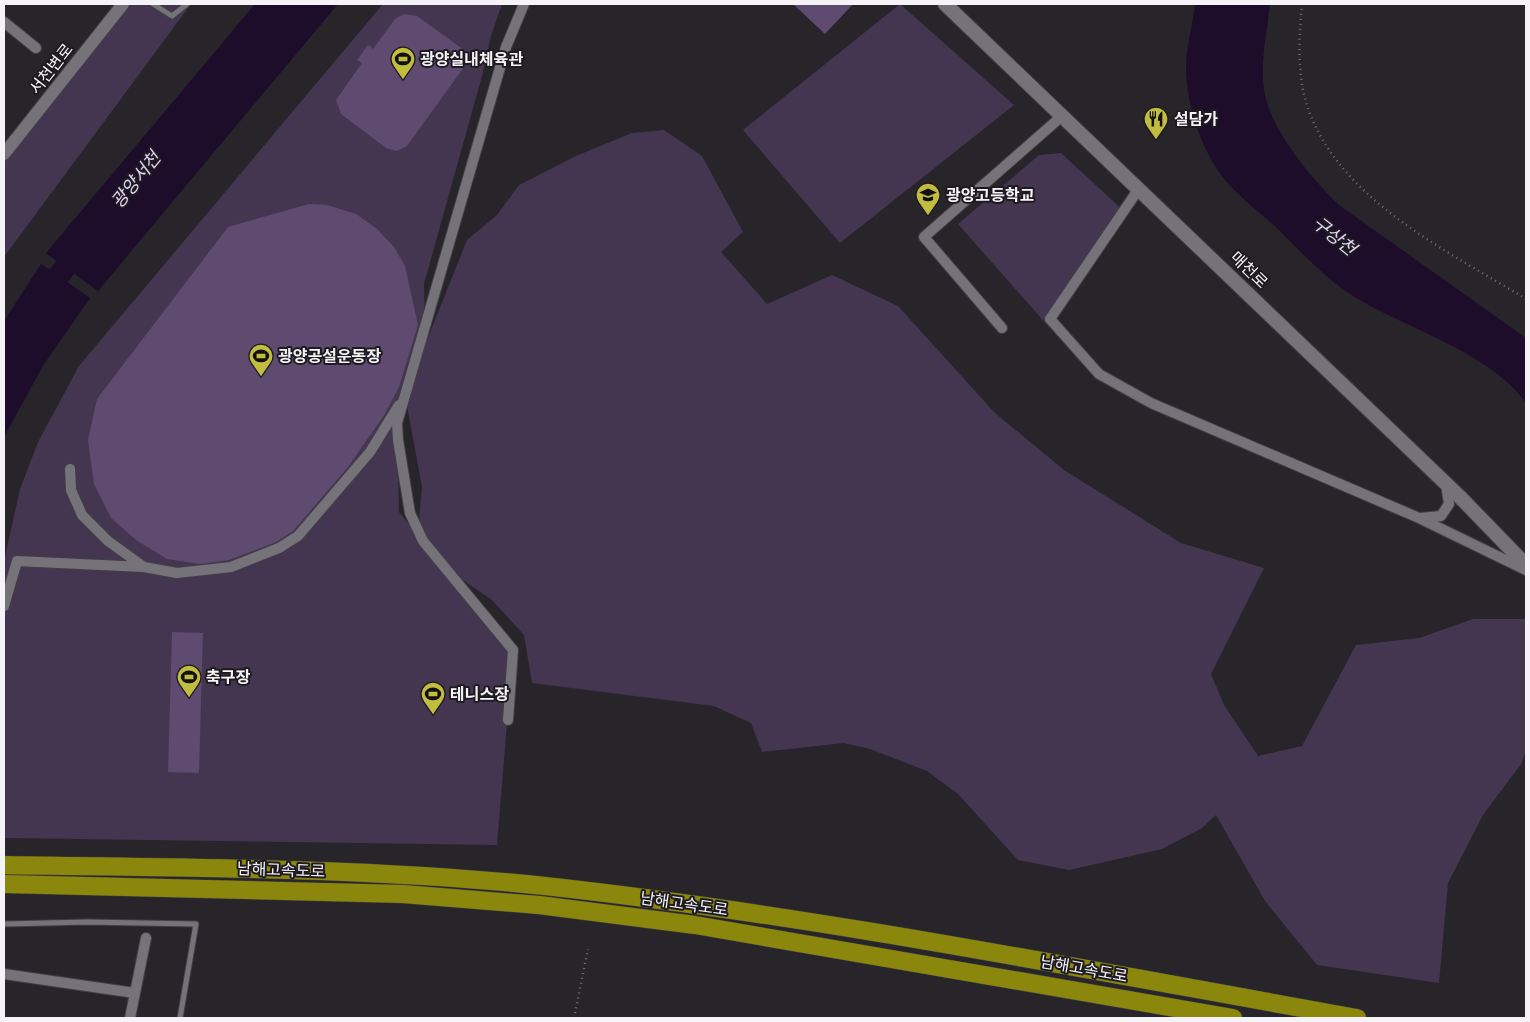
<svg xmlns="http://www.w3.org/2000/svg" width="1530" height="1022" font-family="'Zilla Slab','Noto Sans KR',serif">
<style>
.green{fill:#443651}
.water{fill:#1e0c2b}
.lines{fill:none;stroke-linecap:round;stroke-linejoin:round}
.river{stroke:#1e0c2b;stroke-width:22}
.building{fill:#5e4b6f}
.service-casing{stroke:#424044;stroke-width:7}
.minor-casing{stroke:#424044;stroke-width:12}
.tertiary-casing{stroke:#424044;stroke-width:14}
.secondary-casing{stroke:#424044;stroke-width:16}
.motorway-casing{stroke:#424044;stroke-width:19}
.path{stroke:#726f74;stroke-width:2.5;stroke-dasharray:1 4;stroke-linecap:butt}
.service{stroke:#767279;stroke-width:5}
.minor{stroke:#767279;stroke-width:10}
.tertiary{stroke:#767279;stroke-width:12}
.secondary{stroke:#767279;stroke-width:14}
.motorway{stroke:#8b860c;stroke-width:18}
.labels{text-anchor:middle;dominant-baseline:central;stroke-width:4;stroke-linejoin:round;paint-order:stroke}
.poi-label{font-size:16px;font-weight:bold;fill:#f5f3f7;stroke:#1d1a20;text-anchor:start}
.street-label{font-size:16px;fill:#f5f3f7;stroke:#1d1a20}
.water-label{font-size:18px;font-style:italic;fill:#e5d1f6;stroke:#1d1a20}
</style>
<rect width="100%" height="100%" fill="#27242a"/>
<path class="green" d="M126,4h65l-187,253v-96z
M383,4h119l-11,32 -9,40 -58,208 1,46 -28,75 2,107 39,47 -20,-28 4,-44 -17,-92 62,-155 30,-25 22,-30 57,-29 56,-23 32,-3 38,26 41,76 -22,20 46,52 65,-29 66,31 97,107 69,57 117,73 83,25 -53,106 13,31 34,51 44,-10 54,-101 63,-7 54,-19h53v132l-5,13 -38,51 -35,68 -9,100 -122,-18 -52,-64 -49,-86 -14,13 -40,21 -93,21 -51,-10 -60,-66 -31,-23 -57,-22 -26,-6 -82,9 -11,-29 -37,-17 -182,-23 -8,-48 -32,-35 -44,-30 65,80 -16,195 -493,-7v-277l16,-72 18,-47 41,-76z
M900,4l114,101 -174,138 -97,-113z
M1061,153l66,61 -78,113 -91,-103 81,-69z"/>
<path class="water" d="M255,4h83l-240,287 -52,-38z
M1195,4h75c-3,28 -11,63 -5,91 8,38 47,84 74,110l187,133v65c-34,-48 -109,-71 -159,-99 -35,-18 -62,-48 -89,-75 -17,-16 -38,-31 -53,-49 -23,-28 -39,-76 -39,-113 0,-20 7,-43 9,-63z
M41,264l49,34 -46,66 -40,73v-116z"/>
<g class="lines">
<path class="river" d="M40,299l44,-55"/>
</g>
<path class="building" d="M793,4h60l-28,30z
M404,14l13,2 47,34 3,13 -60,83 -10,5 -11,-3 -45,-34 -5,-14 26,-37 -5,-3 11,-15 5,4 22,-30z
M309,204l18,1 29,9 21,15 17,18 11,19 13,59 -19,62 -14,27 -37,53 -55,64 -17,11 -47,18 -29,4 -33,-5 -31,-19 -25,-22 -17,-34 -6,-44 9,-41 131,-172z
M172,632l31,1 -4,140 -31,-1z"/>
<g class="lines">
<defs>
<path id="service" d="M153,4l19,12 15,-12
M4,924l84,-2 108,2 -16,94"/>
<path id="minor" d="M4,22l32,26
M1138,190l-88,129 49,55 52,29 268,115 107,52
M1002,328l-78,-91 138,-121
M70,469l1,21 11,25 26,26 36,26 33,6 54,-6 48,-19 19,-12 72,-84 29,-47
M1420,518l21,-2 8,-12 -3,-20
M4,606l13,-45 126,6
M508,720l5,-70 -90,-109 -13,-28 -12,-73 -1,-17 109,-376 18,-43
M4,974l131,19 -5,25
M135,993l11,-55"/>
<path id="tertiary" d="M4,154l119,-150"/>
<path id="secondary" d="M945,4l515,493 66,68"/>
<path id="motorway" d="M4,865c180,3 361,2 541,21 273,30 542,84 812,132
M4,884l399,10 136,11 156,20 538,93"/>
</defs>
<use href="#service" class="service-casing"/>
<use href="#minor" class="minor-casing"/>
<use href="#tertiary" class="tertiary-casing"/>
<use href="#secondary" class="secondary-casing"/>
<use href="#motorway" class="motorway-casing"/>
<path class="path" d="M1302,4c-3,31 -5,72 5,101 30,94 141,146 219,194
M574,1018l14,-69"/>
<use href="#service" class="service"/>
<use href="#minor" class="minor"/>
<use href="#tertiary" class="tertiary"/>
<use href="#secondary" class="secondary"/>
<use href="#motorway" class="motorway"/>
</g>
<defs>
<symbol id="stadium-pin" viewBox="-11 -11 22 30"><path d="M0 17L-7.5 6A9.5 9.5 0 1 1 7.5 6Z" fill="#c2bd3f" stroke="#1d1a20"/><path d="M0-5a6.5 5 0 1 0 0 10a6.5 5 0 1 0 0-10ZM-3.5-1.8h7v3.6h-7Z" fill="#111"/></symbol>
<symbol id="restaurant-pin" viewBox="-11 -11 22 30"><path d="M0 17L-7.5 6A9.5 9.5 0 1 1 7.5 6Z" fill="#c2bd3f" stroke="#1d1a20"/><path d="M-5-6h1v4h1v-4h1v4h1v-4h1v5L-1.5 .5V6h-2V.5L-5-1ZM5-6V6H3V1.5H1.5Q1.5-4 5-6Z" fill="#111"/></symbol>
<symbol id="school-pin" viewBox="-11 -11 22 30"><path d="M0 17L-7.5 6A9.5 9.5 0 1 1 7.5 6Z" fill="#c2bd3f" stroke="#1d1a20"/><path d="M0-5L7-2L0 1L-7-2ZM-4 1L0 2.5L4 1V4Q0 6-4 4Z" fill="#111"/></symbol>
</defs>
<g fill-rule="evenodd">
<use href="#stadium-pin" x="389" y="45" width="28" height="38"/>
<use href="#restaurant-pin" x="1142" y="105" width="28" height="38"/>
<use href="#school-pin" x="914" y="181" width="28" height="38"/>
<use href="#stadium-pin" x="247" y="342" width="28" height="38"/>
<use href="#stadium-pin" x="175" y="663" width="28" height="38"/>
<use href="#stadium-pin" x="419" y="680" width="28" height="38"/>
</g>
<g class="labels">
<g class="poi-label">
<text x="420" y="59">광양실내체육관</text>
<text x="1174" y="119">설담가</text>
<text x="946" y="195">광양고등학교</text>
<text x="278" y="356">광양공설운동장</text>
<text x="206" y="677">축구장</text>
<text x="450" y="694">테니스장</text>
</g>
<g class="street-label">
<text transform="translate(51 69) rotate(-52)">서천변로</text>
<text transform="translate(1249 270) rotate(44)">매천로</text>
<text transform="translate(281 870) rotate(2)">남해고속도로</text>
<text transform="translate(684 904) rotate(8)">남해고속도로</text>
<text transform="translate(1084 969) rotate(10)">남해고속도로</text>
</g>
<g class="water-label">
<text transform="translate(136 180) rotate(-51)">광양서천</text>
<text transform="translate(1334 236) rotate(39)">구상천</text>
</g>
</g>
<rect width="1530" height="1022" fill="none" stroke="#f5f3f7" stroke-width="10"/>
</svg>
